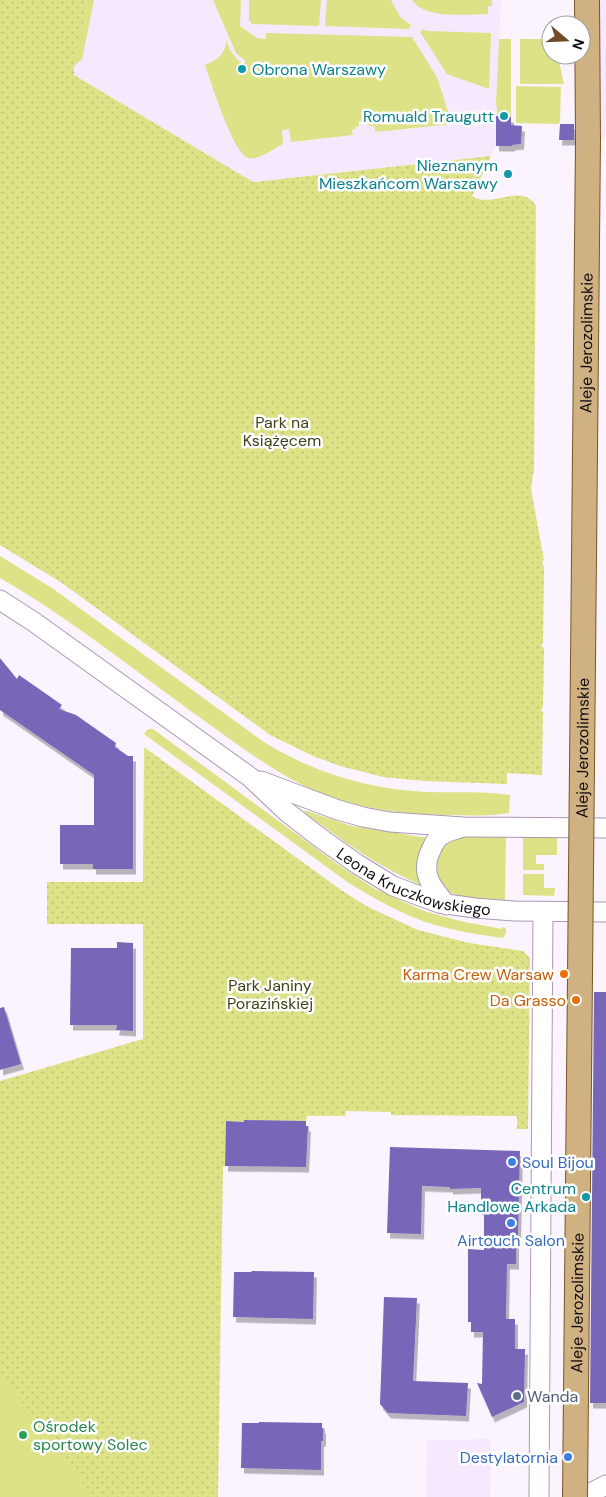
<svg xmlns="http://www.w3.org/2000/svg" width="606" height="1497" font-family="'DM Sans',sans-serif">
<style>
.built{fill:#f6e8fd}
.grass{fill:#dde286}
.park{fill:url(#park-dots)}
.building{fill:#7866b8;filter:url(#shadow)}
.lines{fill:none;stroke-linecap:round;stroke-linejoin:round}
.minor-casing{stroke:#aa99b3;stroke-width:21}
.major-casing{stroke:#795525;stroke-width:26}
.minor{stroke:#fff;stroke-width:19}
.major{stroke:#d0b181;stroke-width:24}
.major-bridge-casing{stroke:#795525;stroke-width:26;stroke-linecap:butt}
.major-bridge{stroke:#d0b181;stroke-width:24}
.culture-dot{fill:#0f9aa8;stroke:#fff;stroke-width:2}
.food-dot{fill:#e8710a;stroke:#fff;stroke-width:2}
.shop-dot{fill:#3f7fe0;stroke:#fff;stroke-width:2}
.service-dot{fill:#5c6f8a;stroke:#fff;stroke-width:2}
.leisure-dot{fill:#2e9e5b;stroke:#fff;stroke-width:2}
.labels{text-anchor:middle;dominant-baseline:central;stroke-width:5;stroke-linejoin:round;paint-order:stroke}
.culture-label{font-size:16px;fill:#0d838f;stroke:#fff;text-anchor:end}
.street-label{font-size:16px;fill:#120c15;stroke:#fff}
.park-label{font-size:16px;fill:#3f4117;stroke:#fff}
.food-label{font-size:16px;fill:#c56008;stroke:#fff;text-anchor:end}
.shop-label{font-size:16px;fill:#366cbe;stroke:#fff;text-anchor:start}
.service-label{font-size:16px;fill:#4e5e75;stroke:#fff;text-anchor:start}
.leisure-label{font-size:16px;fill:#27864d;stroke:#fff;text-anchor:start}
</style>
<defs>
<pattern id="park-dots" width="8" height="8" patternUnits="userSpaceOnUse" patternTransform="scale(1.25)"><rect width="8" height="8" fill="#dde286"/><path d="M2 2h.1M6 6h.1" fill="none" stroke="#bdc173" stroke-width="1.8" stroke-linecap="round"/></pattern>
<filter id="shadow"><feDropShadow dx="3" dy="5.5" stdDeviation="0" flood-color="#0004"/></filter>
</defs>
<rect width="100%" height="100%" fill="#fbf4ff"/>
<path class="built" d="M88,0h413l-5,103 2,13 -2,1v29l-5,10 -238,26 -179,-107v-14z
M597,0h9v139h-10z
M491,1439l-1,58h-64l1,-57z"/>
<path class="grass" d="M68,0h26l-12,59 -9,8z
M213,0h28l-1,26 17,12 9,1v-6l146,4 25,40 15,47 -77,8v-5l-8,-2 -1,-5 -7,1v5l-4,1 1,2 -4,1 1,5 -62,7 -2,-13 -7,1 1,14c-9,4 -24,17 -35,14 -15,-5 -37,-76 -43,-93 12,-5 21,-11 21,-25 4,10 8,18 17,24l3,-3 -10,-8z
M249,0h72l-2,26 -67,-2 -3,-4z
M327,0h64l10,18 10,7 -2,4 -84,-3z
M412,0h80v6h-4v8c-22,0 -62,6 -76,-14z
M423,29l3,2 65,2 -2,56 -42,-15 -27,-42z
M499,39h12v78l-13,-1 -2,-13z
M520,39h23l8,9v7l7,1 6,28h-44z
M516,86l45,1 -1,35 -2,2 -42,-1z
M0,556l52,32 212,154c49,31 105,47 162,50 28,1 57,-1 84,3l-1,18c-22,4 -41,2 -63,2 -44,-1 -88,-6 -129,-23 -42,-19 -78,-46 -115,-73 -67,-48 -131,-100 -202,-141z
M148,729h5l187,137 35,23 49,22 36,10 42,8v-2l4,1v5l-3,5c-23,-3 -46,-7 -68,-13 -31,-9 -62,-27 -89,-44l-202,-147z
M304,810l48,16 76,12 -10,37 3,10c-43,-18 -79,-45 -116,-72z
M523,836h34v19h-21v9h8v6h-21z
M506,837l-1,63c-27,-2 -77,2 -68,-39 2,-11 8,-20 19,-23 11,-3 37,-1 50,-1z
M523,874h21v14h11l-1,8 -31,-1z
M0,1366l99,131h-99z"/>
<path class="park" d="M0,0h88l-14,61v14l179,107 238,-26 -19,40c14,10 36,-3 51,0 6,1 10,6 13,9l-2,263 -3,21 13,71 -2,2 2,5 -1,75 -2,4 3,2 -1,59 -2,2 2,4 -1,62 -35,-2v11l-83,-3 -41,-4 -43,-11 -27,-10 -43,-21 -208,-152 -62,-38z
M144,747l197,143 27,17 50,23 51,13 54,8 7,7 -2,171h-11v-13l-126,-1v-3l-45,-1 -1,5h-38l-1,5 -62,-1v2l-18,-1 -1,45h-2l-5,331h-124l-94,-124v-292l143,-42v-115h-96v-42h96z"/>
<path class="building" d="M496,116l15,1v8l11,1 -1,18 -9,1v1h-16z
M560,124h14v16h-15z
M0,658l17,21 2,-4 43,30 -3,4 17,6 40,28 -1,4 13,9h5v113h-40v-5h-33v-39h34v-50l-94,-65z
M117,942l16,1v88l-17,-1 1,-5h-47l1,-77h46z
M594,992h12v411h-16z
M4,1007l17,57 -21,6v-62z
M244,1120l62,1v5h2l-2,41 -81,-1 1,-45 18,1z
M390,1147l130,4 -2,84h-2v29h-9l-1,55h9v30h10l-1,53 -32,15 -15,-34 5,1 1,-52h-12v-10h-3v-73l16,1v-35h-2l-1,-9v-18l-31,1v-2l-28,-1 -1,48 -34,-1z
M252,1271l62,1 -1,47 -80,-2 1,-45h17z
M384,1297l33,1 -4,83 55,2 -2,33 -78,-3 -8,-9z
M259,1422l63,1v5h1v13h-2v29l-80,-2 1,-45h17z"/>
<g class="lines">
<defs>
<g id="minor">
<path id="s1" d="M0,600l34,22 216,155 37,35 32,25 38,27 36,22 46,17 36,5 39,3 92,1"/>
<path d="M261,781l77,29 25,7 27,5 73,5 143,1"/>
<path d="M447,905c-16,-18 -28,-33 -15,-57 2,-5 5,-10 10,-13 5,-4 13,-5 18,-7"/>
<path d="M539,1497l4,-585"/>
<path d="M583,1497l23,-12"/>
</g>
<path id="major" d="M587,0l1,139"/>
</defs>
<use href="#minor" class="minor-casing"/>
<use href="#major" class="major-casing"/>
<use href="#minor" class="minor"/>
<use href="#major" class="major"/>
<defs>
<g id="major-bridge">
<path id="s2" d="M575,1497l13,-1358"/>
</g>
</defs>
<use href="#major-bridge" class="major-bridge-casing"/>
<use href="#major-bridge" class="major-bridge"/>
</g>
<g class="culture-dot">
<circle cx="242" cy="69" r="5"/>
<circle cx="504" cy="116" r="5"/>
<circle cx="508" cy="174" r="5"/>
<circle cx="586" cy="1197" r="5"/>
</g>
<g class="food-dot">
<circle cx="564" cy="974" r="5"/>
<circle cx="576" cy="1000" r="5"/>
</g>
<g class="shop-dot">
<circle cx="512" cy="1162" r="5"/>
<circle cx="511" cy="1223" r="5"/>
<circle cx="568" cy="1457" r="5"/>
</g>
<circle class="service-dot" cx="517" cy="1396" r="5"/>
<circle class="leisure-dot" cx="23" cy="1435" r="5"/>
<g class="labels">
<g class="culture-label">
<text x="252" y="69" text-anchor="start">Obrona Warszawy</text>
<text x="494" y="116">Romuald Traugutt</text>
<text x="498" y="165">Nieznanym<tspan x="498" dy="18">Mieszkańcom Warszawy</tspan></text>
<text x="576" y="1188">Centrum<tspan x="576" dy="18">Handlowe Arkada</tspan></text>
</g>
<g class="street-label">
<text stroke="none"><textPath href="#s2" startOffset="1154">Aleje Jerozolimskie</textPath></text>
<text stroke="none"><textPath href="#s2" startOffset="749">Aleje Jerozolimskie</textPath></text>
<text stroke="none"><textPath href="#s1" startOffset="505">Leona Kruczkowskiego</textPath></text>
<text stroke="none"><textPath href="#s2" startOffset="194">Aleje Jerozolimskie</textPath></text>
</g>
<g class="park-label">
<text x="282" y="422">Park na<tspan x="282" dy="18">Książęcem</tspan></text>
<text x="270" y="985">Park Janiny<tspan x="270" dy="18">Porazińskiej</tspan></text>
</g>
<g class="food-label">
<text x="554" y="974">Karma Crew Warsaw</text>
<text x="566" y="1000">Da Grasso</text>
</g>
<g class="shop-label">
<text x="522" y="1162">Soul Bijou</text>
<text x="511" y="1240" text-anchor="middle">Airtouch Salon</text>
<text x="558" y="1457" text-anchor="end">Destylatornia</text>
</g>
<g class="service-label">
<text x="527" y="1396">Wanda</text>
</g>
<g class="leisure-label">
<text x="33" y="1426">Ośrodek<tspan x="33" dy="18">sportowy Solec</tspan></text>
</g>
</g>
<g transform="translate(566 40) rotate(109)"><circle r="24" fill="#ffffff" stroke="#a09ea1"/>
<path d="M0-4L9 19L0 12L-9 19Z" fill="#714d27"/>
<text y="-8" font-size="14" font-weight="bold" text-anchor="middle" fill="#120c15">N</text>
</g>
</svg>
